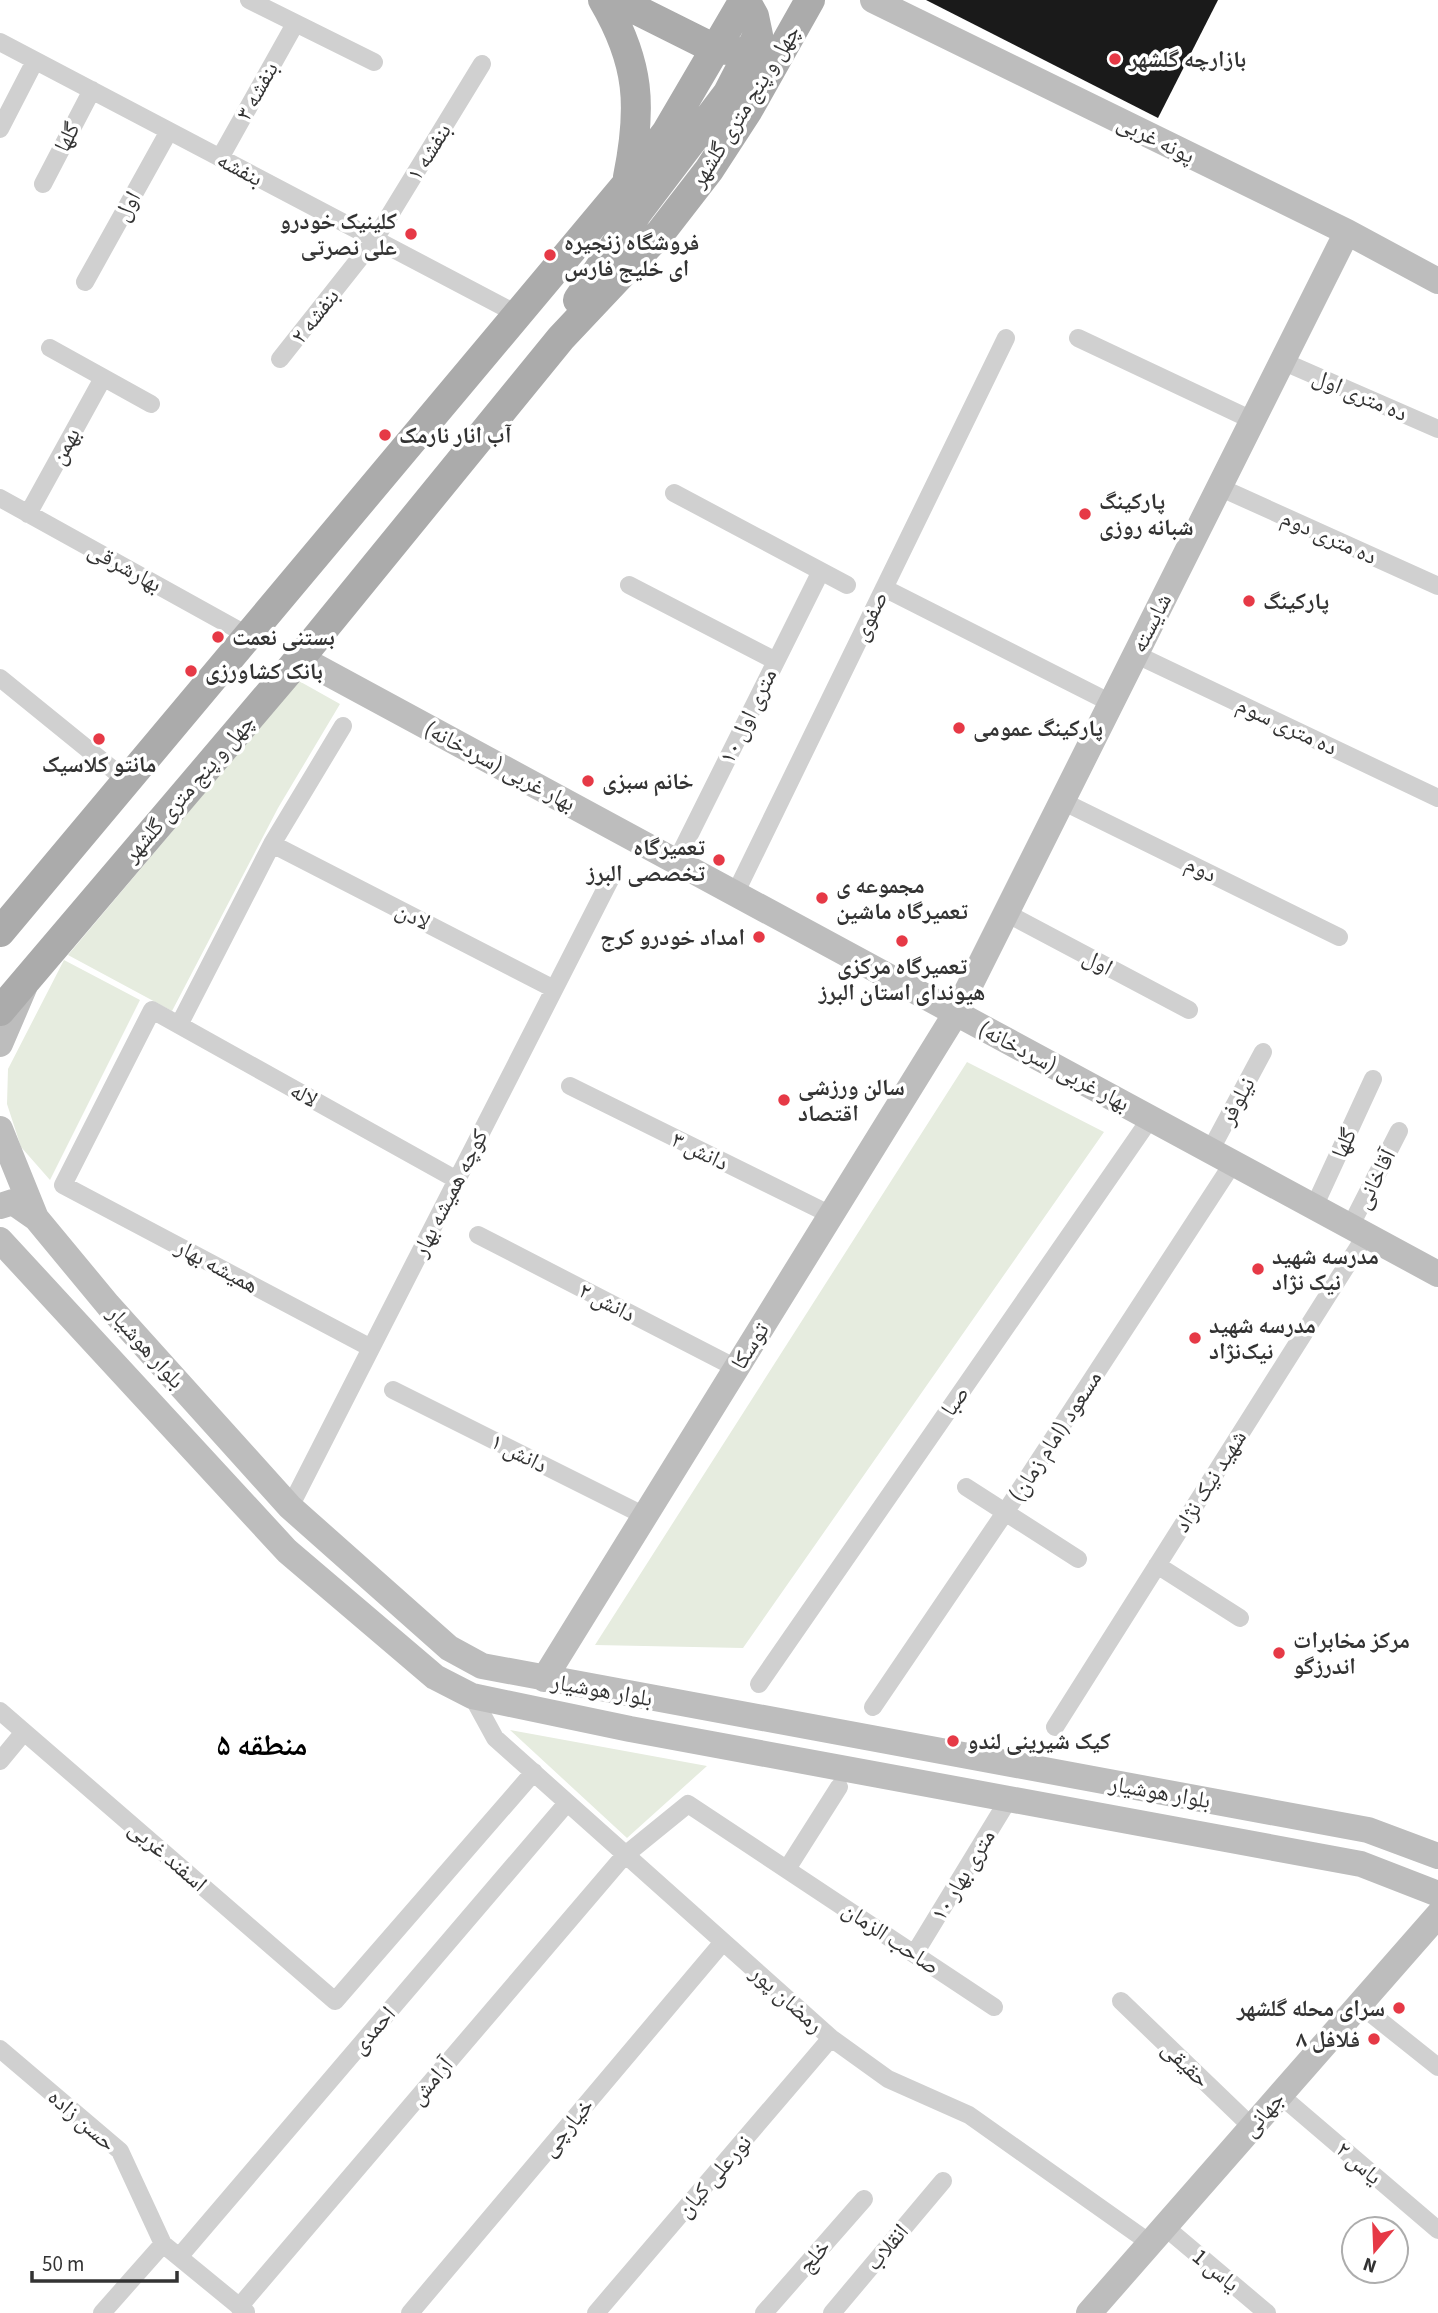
<svg xmlns="http://www.w3.org/2000/svg" width="1438" height="2313" font-family="'Source Sans 3','Noto Naskh Arabic',sans-serif">
<style>
.green{fill:#e6ecdf}
.building{fill:#1a1a1a}
.lines{fill:none;stroke-linecap:round;stroke-linejoin:round}
.street{stroke:#d0d0d0;stroke-width:18}
.secondary{stroke:#bdbdbd;stroke-width:26}
.primary{stroke:#ababab;stroke-width:30}
.poi-dot{fill:#e63946;stroke:#fff;stroke-width:2.5}
.labels{text-anchor:middle;dominant-baseline:central;stroke-width:7;stroke-linejoin:round;paint-order:stroke}
.poi-label{font-size:23px;font-weight:bold;fill:#333;stroke:#fff;text-anchor:start}
.street-label{font-size:23px;fill:#333;stroke:#fff}
.district-label{font-size:30px;font-weight:bold;fill:#000;stroke:#fff}
</style>
<rect width="100%" height="100%" fill="#fff"/>
<path class="green" d="M299,681l41,23 -62,104 -106,203 -104,-56z
M64,960l76,40 -90,180 -29,-33 -14,-43 1,-35z
M967,1062l137,70 -361,516 -148,-3z
M510,1730l197,36 -80,72z"/>
<path class="building" d="M926,0h292l-60,118z"/>
<g class="lines">
<path class="street" d="M249,0l125,62
M0,42l517,272
M0,129l35,-68
M220,158l75,-134
M43,184l49,-94
M85,282l84,-151
M1078,338l174,82
M50,348l101,56
M280,359l95,-120 107,-175
M1282,361l156,68
M1219,487l219,99
M674,493l173,92
M0,498l249,138
M28,514l75,-136
M629,585l147,76
M884,588l227,115
M1135,654l303,144
M0,678l127,103
M1062,801l277,136
M272,844l282,145
M676,862l145,-291
M735,894l271,-556
M1006,913l183,97
M179,1025l93,-181 71,-118
M570,1086l261,129
M1210,1151l53,-99
M1314,1207l59,-128
M1350,1227l49,-96
M478,1235l258,133
M371,1348l-308,-163 89,-175 305,170
M393,1390l252,126
M966,1487l112,72
M290,1507l320,-627
M1157,1565l83,53
M759,1684l391,-565
M472,1696l23,42 336,300 57,41 81,36 181,128
M873,1707l133,-196 227,-348
M0,1711l335,290 199,-229
M1055,1727l311,-492
M0,1761l24,-29
M787,1869l52,-82
M915,1953l95,-156
M1121,2001l131,126
M1359,2004l79,63
M0,2049l120,102 43,93 83,68
M1280,2095l158,135
M1165,2227l102,86
M179,2257l388,-454
M239,2307l385,-451 64,-52 306,203
M102,2313l61,-69
M410,2313l313,-371
M596,2313l235,-275
M764,2313l100,-114
M832,2313l111,-132"/>
<path class="secondary" d="M873,0l474,232 91,49
M300,658l1138,616
M0,1044l24,-56
M0,1129l36,89 72,87 182,202 159,141 33,18 886,164 70,26
M0,1206l13,-4 23,16
M0,1240l287,311 148,126 37,19 158,33 731,135 77,30
M544,1679l412,-666 391,-781
M1089,2313l349,-398"/>
<path class="primary" d="M603,0c37,63 39,107 25,177
M617,0l98,49 17,1
M578,300l59,-87 91,-120 30,-58 -4,-19 -9,-16
M0,932l626,-747 40,-52 78,-133
M0,1011l300,-353 261,-320 100,-106 48,-62 39,-60 62,-110"/>
</g>
<g class="poi-dot">
<circle cx="1115" cy="59" r="7"/>
<circle cx="411" cy="234" r="7"/>
<circle cx="550" cy="255" r="7"/>
<circle cx="385" cy="435" r="7"/>
<circle cx="1085" cy="514" r="7"/>
<circle cx="1249" cy="601" r="7"/>
<circle cx="218" cy="637" r="7"/>
<circle cx="191" cy="671" r="7"/>
<circle cx="959" cy="728" r="7"/>
<circle cx="99" cy="739" r="7"/>
<circle cx="588" cy="781" r="7"/>
<circle cx="719" cy="860" r="7"/>
<circle cx="822" cy="898" r="7"/>
<circle cx="759" cy="937" r="7"/>
<circle cx="902" cy="941" r="7"/>
<circle cx="784" cy="1100" r="7"/>
<circle cx="1258" cy="1269" r="7"/>
<circle cx="1195" cy="1338" r="7"/>
<circle cx="1279" cy="1653" r="7"/>
<circle cx="953" cy="1741" r="7"/>
<circle cx="1399" cy="2008" r="7"/>
<circle cx="1374" cy="2039" r="7"/>
</g>
<g class="labels">
<g class="poi-label">
<text x="1129" y="59">بازارچه گلشهر</text>
<text x="397" y="221" text-anchor="end">کلینیک خودرو<tspan x="397" dy="26">علی نصرتی</tspan></text>
<text x="564" y="242">فروشگاه زنجیره<tspan x="564" dy="26">ای خلیج فارس</tspan></text>
<text x="399" y="435">آب انار نارمک</text>
<text x="1099" y="501">پارکینگ<tspan x="1099" dy="26">شبانه روزی</tspan></text>
<text x="1263" y="601">پارکینگ</text>
<text x="232" y="637">بستنی نعمت</text>
<text x="205" y="671">بانک کشاورزی</text>
<text x="973" y="728">پارکینگ عمومی</text>
<text x="99" y="764" text-anchor="middle">مانتو کلاسیک</text>
<text x="602" y="781">خانم سبزی</text>
<text x="705" y="847" text-anchor="end">تعمیرگاه<tspan x="705" dy="26">تخصصی البرز</tspan></text>
<text x="836" y="885">مجموعه ی<tspan x="836" dy="26">تعمیرگاه ماشین</tspan></text>
<text x="745" y="937" text-anchor="end">امداد خودرو کرج</text>
<text x="902" y="966" text-anchor="middle">تعمیرگاه مرکزی<tspan x="902" dy="26">هیوندای استان البرز</tspan></text>
<text x="798" y="1087">سالن ورزشی<tspan x="798" dy="26">اقتصاد</tspan></text>
<text x="1272" y="1256">مدرسه شهید<tspan x="1272" dy="26">نیک نژاد</tspan></text>
<text x="1209" y="1325">مدرسه شهید<tspan x="1209" dy="26">نیک‌نژاد</tspan></text>
<text x="1293" y="1640">مرکز مخابرات<tspan x="1293" dy="26">اندرزگو</tspan></text>
<text x="967" y="1741">کیک شیرینی لندو</text>
<text x="1385" y="2008" text-anchor="end">سرای محله گلشهر</text>
<text x="1360" y="2039" text-anchor="end">فلافل ۸</text>
</g>
<g class="street-label">
<text transform="translate(257 91) rotate(-61)">بنفشه ۳</text>
<text transform="translate(745 106) rotate(-58)">چهل و پنج متری گلشهر</text>
<text transform="translate(67 137) rotate(-63)">گلها</text>
<text transform="translate(1156 139) rotate(26)">پونه غربی</text>
<text transform="translate(429 152) rotate(-58)">بنفشه ۱</text>
<text transform="translate(240 169) rotate(28)">بنفشه</text>
<text transform="translate(127 206) rotate(-61)">اول</text>
<text transform="translate(315 316) rotate(-52)">بنفشه ۲</text>
<text transform="translate(1360 395) rotate(23)">ده متری اول</text>
<text transform="translate(65 446) rotate(-61)">بهمن</text>
<text transform="translate(1329 537) rotate(24)">ده متری دوم</text>
<text transform="translate(125 567) rotate(29)">بهارشرقی</text>
<text transform="translate(870 616) rotate(-64)">صفوی</text>
<text transform="translate(1151 623) rotate(-63)">شایسته</text>
<text transform="translate(748 716) rotate(-64)">۱۰ متری اول</text>
<text transform="translate(1287 726) rotate(25)">ده متری سوم</text>
<text transform="translate(500 766) rotate(28)">بهار غربی (سردخانه)</text>
<text transform="translate(189 788) rotate(-49)">چهل و پنج متری گلشهر</text>
<text transform="translate(1201 869) rotate(26)">دوم</text>
<text transform="translate(413 916) rotate(27)">لادن</text>
<text transform="translate(1098 962) rotate(28)">اول</text>
<text transform="translate(1054 1066) rotate(28)">بهار غربی (سردخانه)</text>
<text transform="translate(304 1095) rotate(29)">لاله</text>
<text transform="translate(1237 1101) rotate(-62)">نیلوفر</text>
<text transform="translate(1344 1143) rotate(-66)">گلها</text>
<text transform="translate(700 1151) rotate(26)">دانش ۳</text>
<text transform="translate(1375 1179) rotate(-63)">آقاخانی</text>
<text transform="translate(450 1193) rotate(-63)">کوچه همیشه بهار</text>
<text transform="translate(217 1266) rotate(28)">همیشه بهار</text>
<text transform="translate(607 1302) rotate(27)">دانش ۲</text>
<text transform="translate(750 1346) rotate(-58)">توسکا</text>
<text transform="translate(146 1347) rotate(48)">بلوار هوشیار</text>
<text transform="translate(955 1401) rotate(-55)">صبا</text>
<text transform="translate(1055 1436) rotate(-57)">مسعود (امام زمان)</text>
<text transform="translate(519 1453) rotate(27)">دانش ۱</text>
<text transform="translate(1210 1481) rotate(-58)">شهید نیک نژاد</text>
<text transform="translate(602 1690) rotate(10)">بلوار هوشیار</text>
<text transform="translate(1160 1792) rotate(10)">بلوار هوشیار</text>
<text transform="translate(168 1856) rotate(41)">اسفند غربی</text>
<text transform="translate(963 1875) rotate(-59)">۱۰ متری بهار</text>
<text transform="translate(891 1938) rotate(34)">صاحب الزمان</text>
<text transform="translate(787 1999) rotate(42)">رمضان پور</text>
<text transform="translate(373 2030) rotate(-49)">احمدی</text>
<text transform="translate(1186 2064) rotate(44)">حقیقی</text>
<text transform="translate(431 2081) rotate(-50)">آرامش</text>
<text transform="translate(1263 2114) rotate(-49)">جهانی</text>
<text transform="translate(82 2120) rotate(41)">حسن زاده</text>
<text transform="translate(567 2127) rotate(-50)">خیارچی</text>
<text transform="translate(1359 2163) rotate(41)">یاس ۲</text>
<text transform="translate(714 2176) rotate(-49)">نورعلی کیان</text>
<text transform="translate(887 2247) rotate(-50)">انقلاب</text>
<text transform="translate(814 2256) rotate(-49)">خلج</text>
<text transform="translate(1216 2270) rotate(40)">یاس 1</text>
</g>
<g class="district-label">
<text x="262" y="1745">منطقه ۵</text>
</g>
</g>
<g transform="translate(1375 2250) rotate(199)"><circle r="33" fill="#ffffff" stroke="#adadad" stroke-width="2"/>
<path d="M0-5L12 26L0 18L-12 26Z" fill="#e63946"/>
<text y="-10" font-size="19" font-weight="bold" text-anchor="middle" fill="#333333">N</text>
</g>
<path d="M32 2271v10h145v-10" fill="none" stroke="#333333" stroke-width="3.5"/>
<text x="42" y="2271" font-size="21" fill="#333333" stroke="#ffffff" stroke-width="5" paint-order="stroke">50 m</text>
</svg>
